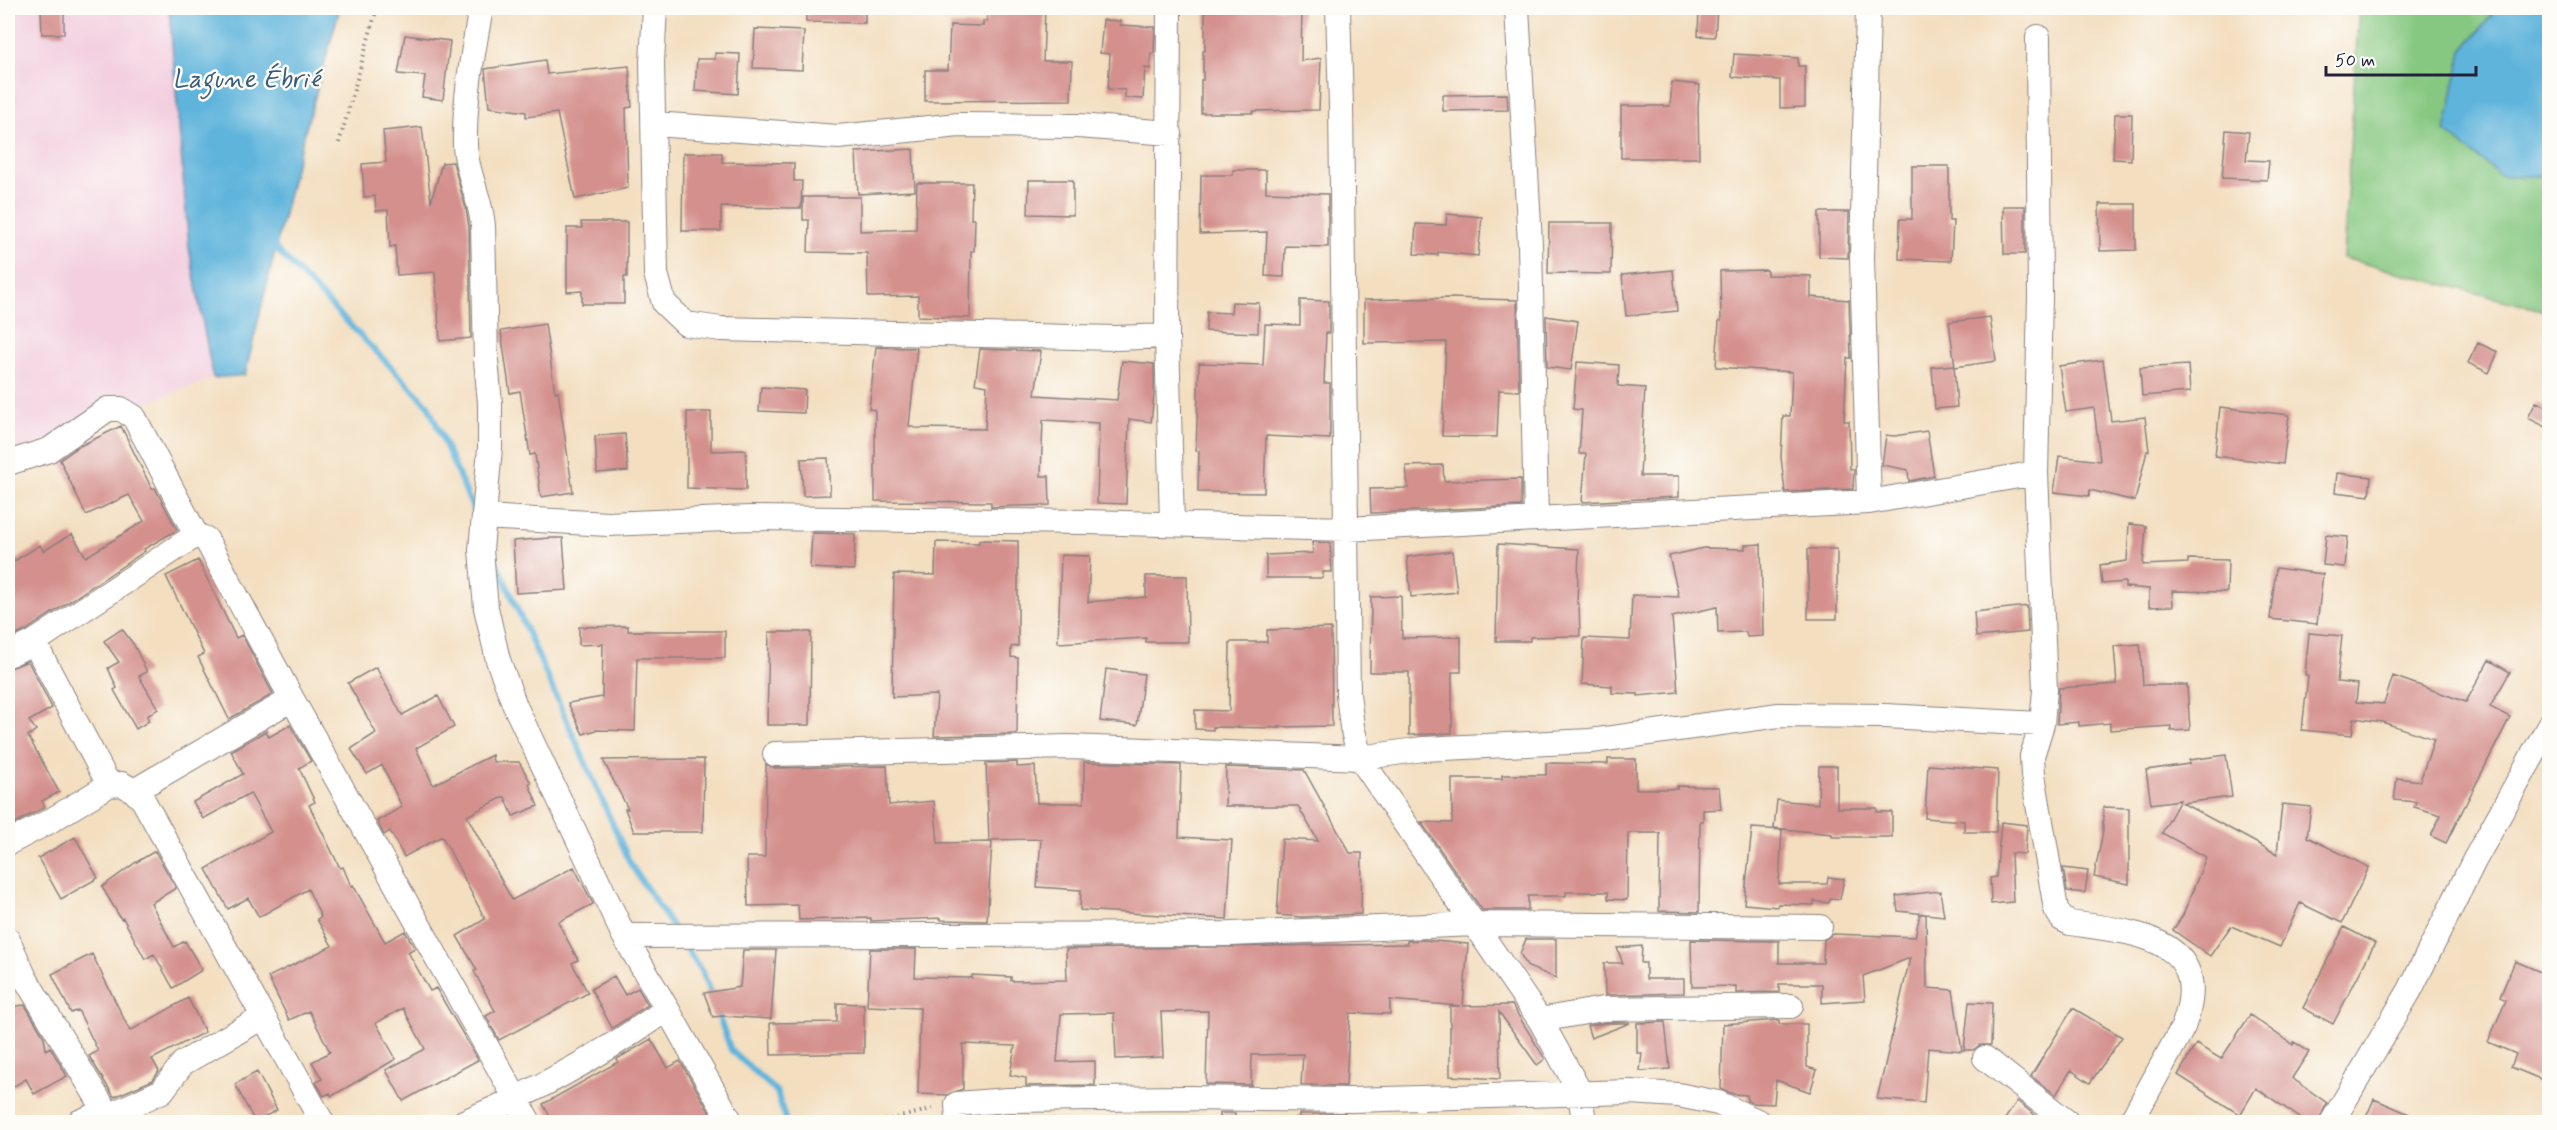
<svg xmlns="http://www.w3.org/2000/svg" width="2557" height="1130" font-family="Mynerve,sans-serif">
<style>
.built{fill:#f3cfe0}
.green{fill:#86c881;stroke:#54755e;stroke-width:1.5}
.water{fill:#5fb4db;stroke:#406b8b;stroke-width:1.5}
.lines{fill:none;stroke-linecap:round;stroke-linejoin:round}
.stream{stroke:#5fb4db;stroke-width:6}
.building{fill:#d4908d}
.minor-casing{stroke:#8a807e;stroke-width:26}
.path{stroke:#8a807e;stroke-width:4;stroke-dasharray:1.5 4.5;stroke-linecap:butt}
.minor{stroke:#fff;stroke-width:24}
.labels{text-anchor:middle;dominant-baseline:central;stroke-width:5;stroke-linejoin:round;paint-order:stroke}
.water-label{font-size:26px;font-style:italic;fill:#3a5c7b;stroke:#fdfcf7}
</style>
<rect width="100%" height="100%" fill="#fdfcf7"/>
<filter id="ink" filterUnits="userSpaceOnUse"><feTurbulence type="fractalNoise" baseFrequency=".0167" numOctaves="2"/><feDisplacementMap in="SourceGraphic" scale="12" xChannelSelector="R" yChannelSelector="G"/><feConvolveMatrix kernelMatrix="1 2 1 2 8 2 1 2 1" color-interpolation-filters="sRGB"/></filter>
<filter id="wash" filterUnits="userSpaceOnUse"><feTurbulence type="fractalNoise" baseFrequency=".008" numOctaves="4" result="noise"/><feDisplacementMap in="SourceGraphic" scale="24" xChannelSelector="R" yChannelSelector="G"/><feGaussianBlur stdDeviation="1.35" result="paint"/><feColorMatrix in="noise" values="0 0 0 0 0 0 0 0 0 0 0 0 0 0 0 0 0 1.4 0 .05"/><feComposite in="paint" operator="in"/></filter>
<g filter="url(#wash)">
<rect width="100%" height="100%" fill="#f3dec0"/>
<path class="built" d="M8,8h161l20,240 24,130 -205,77z"/>
<path class="green" d="M2359,8h127l6,7 -30,36 39,124 48,1v136l-206,-54z"/>
<path class="water" d="M169,8h171l-43,152 -52,215 -32,3 -24,-130z
M2486,8h63v168h-48l-56,-45 17,-80 30,-36z"/>
<g class="lines">
<path class="stream" d="M275,241v7l153,157 47,108
M491,550l140,315 43,64
M683,943l19,29 11,28
M716,1009l15,41 46,42 9,30"/>
</g>
<g id="blocks">
<path class="building" d="M41,8h23v26h-22z
M806,8h59v15l-59,-1z
M987,8h58l-2,53h29l-1,39 -146,1v-31h23l2,-45 33,1v-5h4z
M1205,8h97l-1,53 20,-3 -2,52 -66,1v2h-52v-33h2v-29h2z
M1699,8h18l-2,29 -17,-1z
M1103,20l17,1v4l35,2 -1,26h-3l-1,16 -5,-1 -2,31 -18,-1v-8l-17,-1 2,-35 -10,-1z
M755,29l49,2 -2,39 -49,-2z
M405,35l45,6 -7,59 -21,-3 3,-21 -27,-2z
M715,53l25,1 -2,40 -43,-3 2,-32h18z
M1734,54l64,4v8h7v41l-25,1v-28l-48,-3z
M545,60l2,14 82,-8 3,41 -6,1 2,80 -53,11 -18,-86 -31,4v-5l-37,-5 -4,-38z
M1672,82l28,3 -2,21 1,52h-78v-52h49z
M1507,94l1,16 -65,1v-16z
M2115,114h17l-1,46 -18,-1z
M422,127l9,75 11,-39 11,-1 13,47 3,18 2,111 -31,3 -5,-69 -38,3 -2,-29 -5,1 -2,-37 -12,1 -1,-15 -11,1 -2,-33 24,-2 -3,-31z
M2226,130l23,2 -3,28 23,1 -2,19 -45,-2z
M913,149l2,42 -57,3 -2,-42z
M683,153h39v9l72,1v18h8l-1,27 -80,-1v24h-39z
M1912,166h37v55h4l-2,40 -52,-2 1,-40h12z
M1233,170h33v22l62,2v53l-43,-1 -1,31 -19,-1 2,-44 -67,2 1,-59h32z
M1029,180h44v35l-45,-1z
M917,183h55l-1,36h4l-1,32h-3l-1,67 -52,-2v-20l-50,1 -1,-44 -59,-1 1,-32h-6v-23h57v34l56,-2z
M2099,204h37v46l-36,1z
M2003,206h22v48h-21z
M1819,212h30l-1,46 -29,-1z
M1447,214l35,3 -4,39 -40,-4v3l-24,-1 2,-30 30,1z
M581,222h46v55h-3v27h-42v-13l-15,1v-64h15z
M1549,223h63l-1,51 -63,-1z
M1673,270l4,41 -51,5 -4,-41z
M1767,270v5l44,1v21l38,3 2,58h-4l-3,63h5l1,48h4l-1,20 -68,3 -4,-35 2,-41h7l2,-44 -76,-5 3,-46h2l-1,-50z
M1449,298l68,2 2,91 -20,-1 -2,47 -55,-1 4,-94 -82,1v-43z
M1300,300l29,1v32h-3l-2,50h6v56l-64,-3 -2,57 -66,-1 1,-41h-3l3,-88 64,2 2,-41 35,1z
M1232,302l27,1 -1,30 -52,-2 1,-19 24,1z
M1546,316l32,5 -7,49 -24,-3z
M1990,317l6,44 -41,6 -6,-45z
M545,324l10,68 3,-1 15,101 -32,5 -6,-43 -5,1 -10,-64 -10,2 -9,-62z
M2478,343l20,9 -9,21 -21,-10z
M876,347l41,1 -8,78 6,2 70,1 2,-43 -12,-2 5,-35 61,2 -6,44 82,5 5,-39 32,3v30l-3,28 -22,-3 -3,85 -29,-1 2,-80 -56,-3 -2,56h8l1,29 -59,2v-5l-116,-1v-91l-6,-1z
M2103,360l8,61 34,-4 4,34h-2l-12,50 -45,-11 -1,6 -35,-4 5,-36 41,5 -6,-53 -28,4 -7,-46z
M1577,362l42,3 -1,21 27,2 -5,88h39v21l-97,5 4,-48h-7l3,-44 -9,-1z
M1954,365l3,42 -22,2 -3,-42z
M2188,365l2,27 -48,4 -2,-28z
M761,387l44,3 -1,23 -45,-2z
M2536,402l14,6v21l-22,-11z
M2220,407l69,8 -6,49 -68,-8z
M687,412h24v39l35,-1v40l-59,-2z
M121,426l31,63 3,-1 22,42 -33,19 1,2 -120,80 -17,8v-74l32,-20 3,6 29,-17 14,23 58,-36 -15,-26 -43,20 -26,-55 18,-13z
M1927,431l7,45 -25,5 -1,-11 -26,-5 4,-30 8,1z
M625,434l3,37 -31,2 -2,-37z
M828,458l2,37 -27,1 -2,-37z
M1443,465l1,16 77,-2v27l-150,7 -1,-24 38,-1 -2,-22z
M2337,473l34,4 -2,19 -34,-4z
M2129,524l17,2 -3,39 45,-2v-4l40,1 -1,32 -55,-1 1,15 -24,1v-18l-24,-2v-5l-23,2 -2,-19 27,-4z
M812,533l43,1 -1,36 -44,-2z
M2326,535l22,2 -3,30 -22,-2z
M550,538h13l4,52 -51,3 -3,-52z
M979,540l39,1v105l-7,1v10l7,1 -1,76 -83,2 3,-41 -45,2 2,-123 41,1 1,-33 43,1z
M1312,542l18,1 2,29h-9v6h-57v-23l47,-2z
M1498,544l81,5 -2,55h2l1,32 -50,1v4h-34z
M1761,544l2,92 -16,1 -1,-5 -28,1 -1,-26 -45,10 6,75 -40,4v-2l-26,-1v-7l-30,-2 2,-46 46,2 2,-45 47,2 -10,-41 35,-8 41,1v-4z
M1808,549h29v70h-29z
M1452,551l5,41 -46,5 -4,-40z
M1061,555l29,1 -2,46 58,-5v-21h41l1,66h-42v-4l-88,5z
M198,560l38,78 6,-3 31,59 -44,25 -31,-62 6,-3 -38,-78z
M2276,568l47,6 -6,50 -47,-5z
M1401,596l1,42 59,-1v35h-9v61l-43,2v-63h-39l1,-75z
M2027,606l1,26 -52,5 -2,-25z
M628,626v5h97v27h-88l-2,73 -39,-1 -13,4 -15,-31 34,-6 1,-53 -24,1v-18z
M1331,628l1,98 -53,1 1,1 -67,-1v3l-18,-1v-19l34,1 1,-69h37v-12z
M122,629l12,16 13,27 -8,4 19,33 -11,7 2,5 -13,8 -22,-39 3,-2 -9,-20 11,-6 -15,-21z
M769,632h42l-1,93h-43z
M2309,633l33,3 -5,46 21,2 -2,18 28,2 9,-28 73,26 23,-42 21,12 -20,35 20,10 -64,126 -15,-7 10,-21 -27,-8 2,-5 -22,-2 3,-22 23,3 14,-42 -52,-17 -28,-4 -2,17 -50,-5 6,-54 -3,-1z
M2140,644l3,41h44l3,45 -19,1v-5l-61,4v-7l-31,3v-4l-22,2 2,-36 58,-4 -3,-38z
M28,661l24,47 -23,13 7,9 -8,6 31,56 -17,9 3,6 -37,20v-158z
M376,667l26,48 36,-19 16,31 -38,21 17,37 59,-30 1,7h26l12,21 -2,1 9,22 -25,10 -8,-19h-2l-36,19 45,84 62,-33 19,37 -35,18 20,38 -6,3 16,30 -89,47 -13,-24 9,-5 -21,-40 3,-1 -20,-34 28,-17 -43,-83 -38,21 -14,-26 -6,4 -7,-14 25,-14 -20,-42 -15,9 -16,-25 25,-16 -28,-50z
M1106,669l38,5 -7,51 -37,-4z
M290,725l21,36 -12,7 16,34 -6,3 31,63 3,-1 8,19 2,-1 32,57 20,-11 10,17 -7,4 22,39 6,-3 42,72 -75,41 -17,-31 39,-21 -22,-41 -27,15 20,36 -64,37 -2,-3 -6,3 -8,-14 6,-3 -10,-17 18,-10 -21,-41 -20,9 -21,-43 64,-31 -15,-27 4,-2 -13,-28 -49,28 -11,-19 -20,11 -22,-40 65,-37 -21,-39 -47,26 -10,-17 50,-28 -12,-23 35,-20 3,6z
M2226,755l6,42 -50,6 95,51 5,-50 29,3 -4,30 62,30 -27,56 -42,-20 -20,44 -49,-21 -21,30 -37,-26 10,-15 23,-58 -44,-24 18,-33 -29,4 -5,-34 43,-6v-4z
M704,759l-1,73h-69l-9,-23h3l-25,-49z
M1608,759h28v30h41v-3l42,1 2,22 -18,1v11h-3l-1,91 -40,-1 1,-78h-32l-1,67 -19,-1v-7h-42v4h-38v14h-46l-61,-88 31,1v-44h50v-4h44v-12l62,1z
M1017,762v5l18,-1 2,37h47v-41l97,3 -2,72 53,3 -5,79 -147,-9 1,-20 -44,-3 4,-48 -52,1 -3,-77z
M766,764l9,4 112,-2 2,39 45,-4 4,42 54,-1 -5,79 -46,-1v-2l-70,3v-3l-72,2 -1,-15 -50,1 -1,-49h18z
M1928,765l70,5 -2,62h-32v-11l-39,-3z
M1819,766h18v42h40v4h15v25h-60v-3l-58,-6 3,-28 41,4z
M1226,767l78,3 46,83h12l-1,61 -59,3 -25,-2 5,-76 36,2 -20,-35h-73z
M2103,807l26,1v76l-35,-7 9,-46z
M2001,822l26,3 -2,29 -14,-1 2,49 -22,2 -1,-26 6,-1z
M1752,828l30,2 -3,54h48l1,-7 16,2 -4,20 -10,-1 -1,5 -15,-2v4l-36,-1 -1,3 -33,-3z
M75,837l23,41 -37,21 -23,-41z
M155,851l21,37 -25,15 23,44 11,-6 17,29 -29,18 -19,-34 -9,5 -22,-41 -2,1 -19,-32 33,-24z
M2063,868l25,3 -3,22 -18,-2z
M1940,891l4,25 -46,-5 -2,-15z
M1920,914h6l1,74 26,2 9,61 -34,-3 -4,55 -47,-4 33,-141 -47,18 2,24 -43,3v-19h-43v8l-43,1v-7l-44,1 -1,-47 88,1v22h44l1,-23 9,-6 82,3z
M2344,927l31,16 -42,81 -30,-16z
M1526,939h30v39l-28,-11 -8,-13z
M1423,940l45,4 -5,62 49,-1 33,54 -8,6 -38,-53 1,67 -50,-3v-70h10l-70,-6v14l-40,-1 -4,73 -45,-1 2,-31 -51,1 -1,30 -45,-1 2,-73 -47,1 2,45 -47,2 -2,-46 -53,1 -4,48 38,-1v24l-69,1v-8l-16,-3 5,-29 -52,-2v45l-16,6 -29,-1 2,-86 -53,-2 3,-57h46l-1,28 57,1v-3l39,2v4l56,-1 -1,-31 341,-5v-3z
M1642,946l-1,17h5v16h38v14l-79,2 -1,-32h19l-6,-15z
M743,950h33l-5,69 -48,-3 -10,1 -9,-24 36,-6z
M92,954l38,77 58,-33 17,34 -53,27 7,12 -6,9 -39,17 -25,-41 9,-5 -20,-41 -7,3 -19,-39z
M2515,961l35,15v107l-39,-16 5,-13 -28,-12 18,-42 -6,-3z
M614,976l11,19 13,-7 10,17 -36,23 -21,-39z
M1969,1002l23,1 -1,42h-11l-7,5h-9z
M837,1003l27,1v49l-93,2 -1,-32 67,-1z
M25,1005l19,32 2,13 4,-3 17,29 -33,18 -8,-15 -18,11v-83z
M2073,1008l49,29 -32,46 -19,-13 -15,25 -25,-19z
M2250,1015l43,30 1,-3 15,10 -17,26 35,25 -9,19h-12l-50,-34 -16,27 -62,-40 18,-31 25,15z
M1779,1020v4h28v43l10,3 -7,22 -34,-12 -2,24 -21,-1 -6,-2v-6l-14,-1 -12,-5 2,-65z
M1665,1022l5,47 -30,2 2,-18h-5v-30z
M1604,1023h26l-39,15 -4,-12z
M651,1039l17,29 12,-7 31,54 -13,7h-145l-10,-18 75,-42 -1,-3z
M257,1072l20,38 -22,12 -20,-38z
M2374,1099l54,23h-64z
M2017,1101l24,19 -2,2h-36z
M1220,1113h15v9h-15z
M1299,1114h46l-1,8h-45z"/>
</g>
</g>
<g filter="url(#ink)">
<use href="#blocks" fill-opacity="0" stroke="#8a807e" stroke-width="1.5"/>
<g class="lines">
<defs>
<path id="minor" d="M655,8l-3,54 4,212 8,29 22,21 35,5 395,9 51,-2
M1169,8l-2,328 5,188
M1338,8l3,97 7,589 4,33 8,31 180,262 40,72 4,30
M654,124l184,13 121,-12 119,1 92,7
M8,463l41,-13 59,-41h13l13,8 62,118 10,4 86,160 237,423
M2036,473l9,217 -3,34 -10,32 1,19 23,134 6,10 8,4c62,9 147,14 113,104l-52,95
M1869,502l167,-29 4,-176 -2,-260
M484,517l124,7 141,-6 337,4 261,7 189,-10 -6,-275 -13,-236
M1536,519l333,-17 -7,-244 6,-250
M34,642l75,143
M8,655l26,-13 162,-107
M775,754l293,-7 292,11 63,-9 168,-8 188,-26 106,1 157,8
M134,791l158,-92
M8,843l42,-22 59,-36 13,-1 12,7 9,9 179,322
M624,936l607,-2 245,-10 344,3
M8,940l17,38 81,134
M667,1009l64,113
M1540,1020l63,-11 188,-3
M1985,1058l82,64
M79,1122l17,-7 23,-4 43,-20 21,-28 80,-46
M464,1122c71,-30 139,-68 203,-113l-43,-73 -109,-230 -17,-46 -12,-52 -5,-58 9,-102v-45l-4,-43 -3,-134c-2,-28 -17,-53 -18,-81 -1,-46 8,-93 16,-137
M958,1122l-1,-18 51,-4 177,-2 166,2 279,-8 48,3 40,8 41,19
M2332,1122l78,-132 64,-129 76,-137"/>
</defs>
<use href="#minor" class="minor-casing"/>
<path class="path" d="M339,143l38,-135
M879,1122l58,-14"/>
<use href="#minor" class="minor"/>
</g>
</g>
<g class="labels">
<g class="water-label">
<text x="246" y="80">Lagune Ébrié</text>
</g>
</g>
<rect width="2557" height="1130" fill="none" stroke="#fdfcf7" stroke-width="30"/>
<path d="M2326 66v9h150v-9" fill="none" stroke="#22223b" stroke-width="3"/>
<text x="2335" y="66" font-size="18" fill="#22223b" stroke="#fdfcf7" stroke-width="4.5" paint-order="stroke">50 m</text>
</svg>
